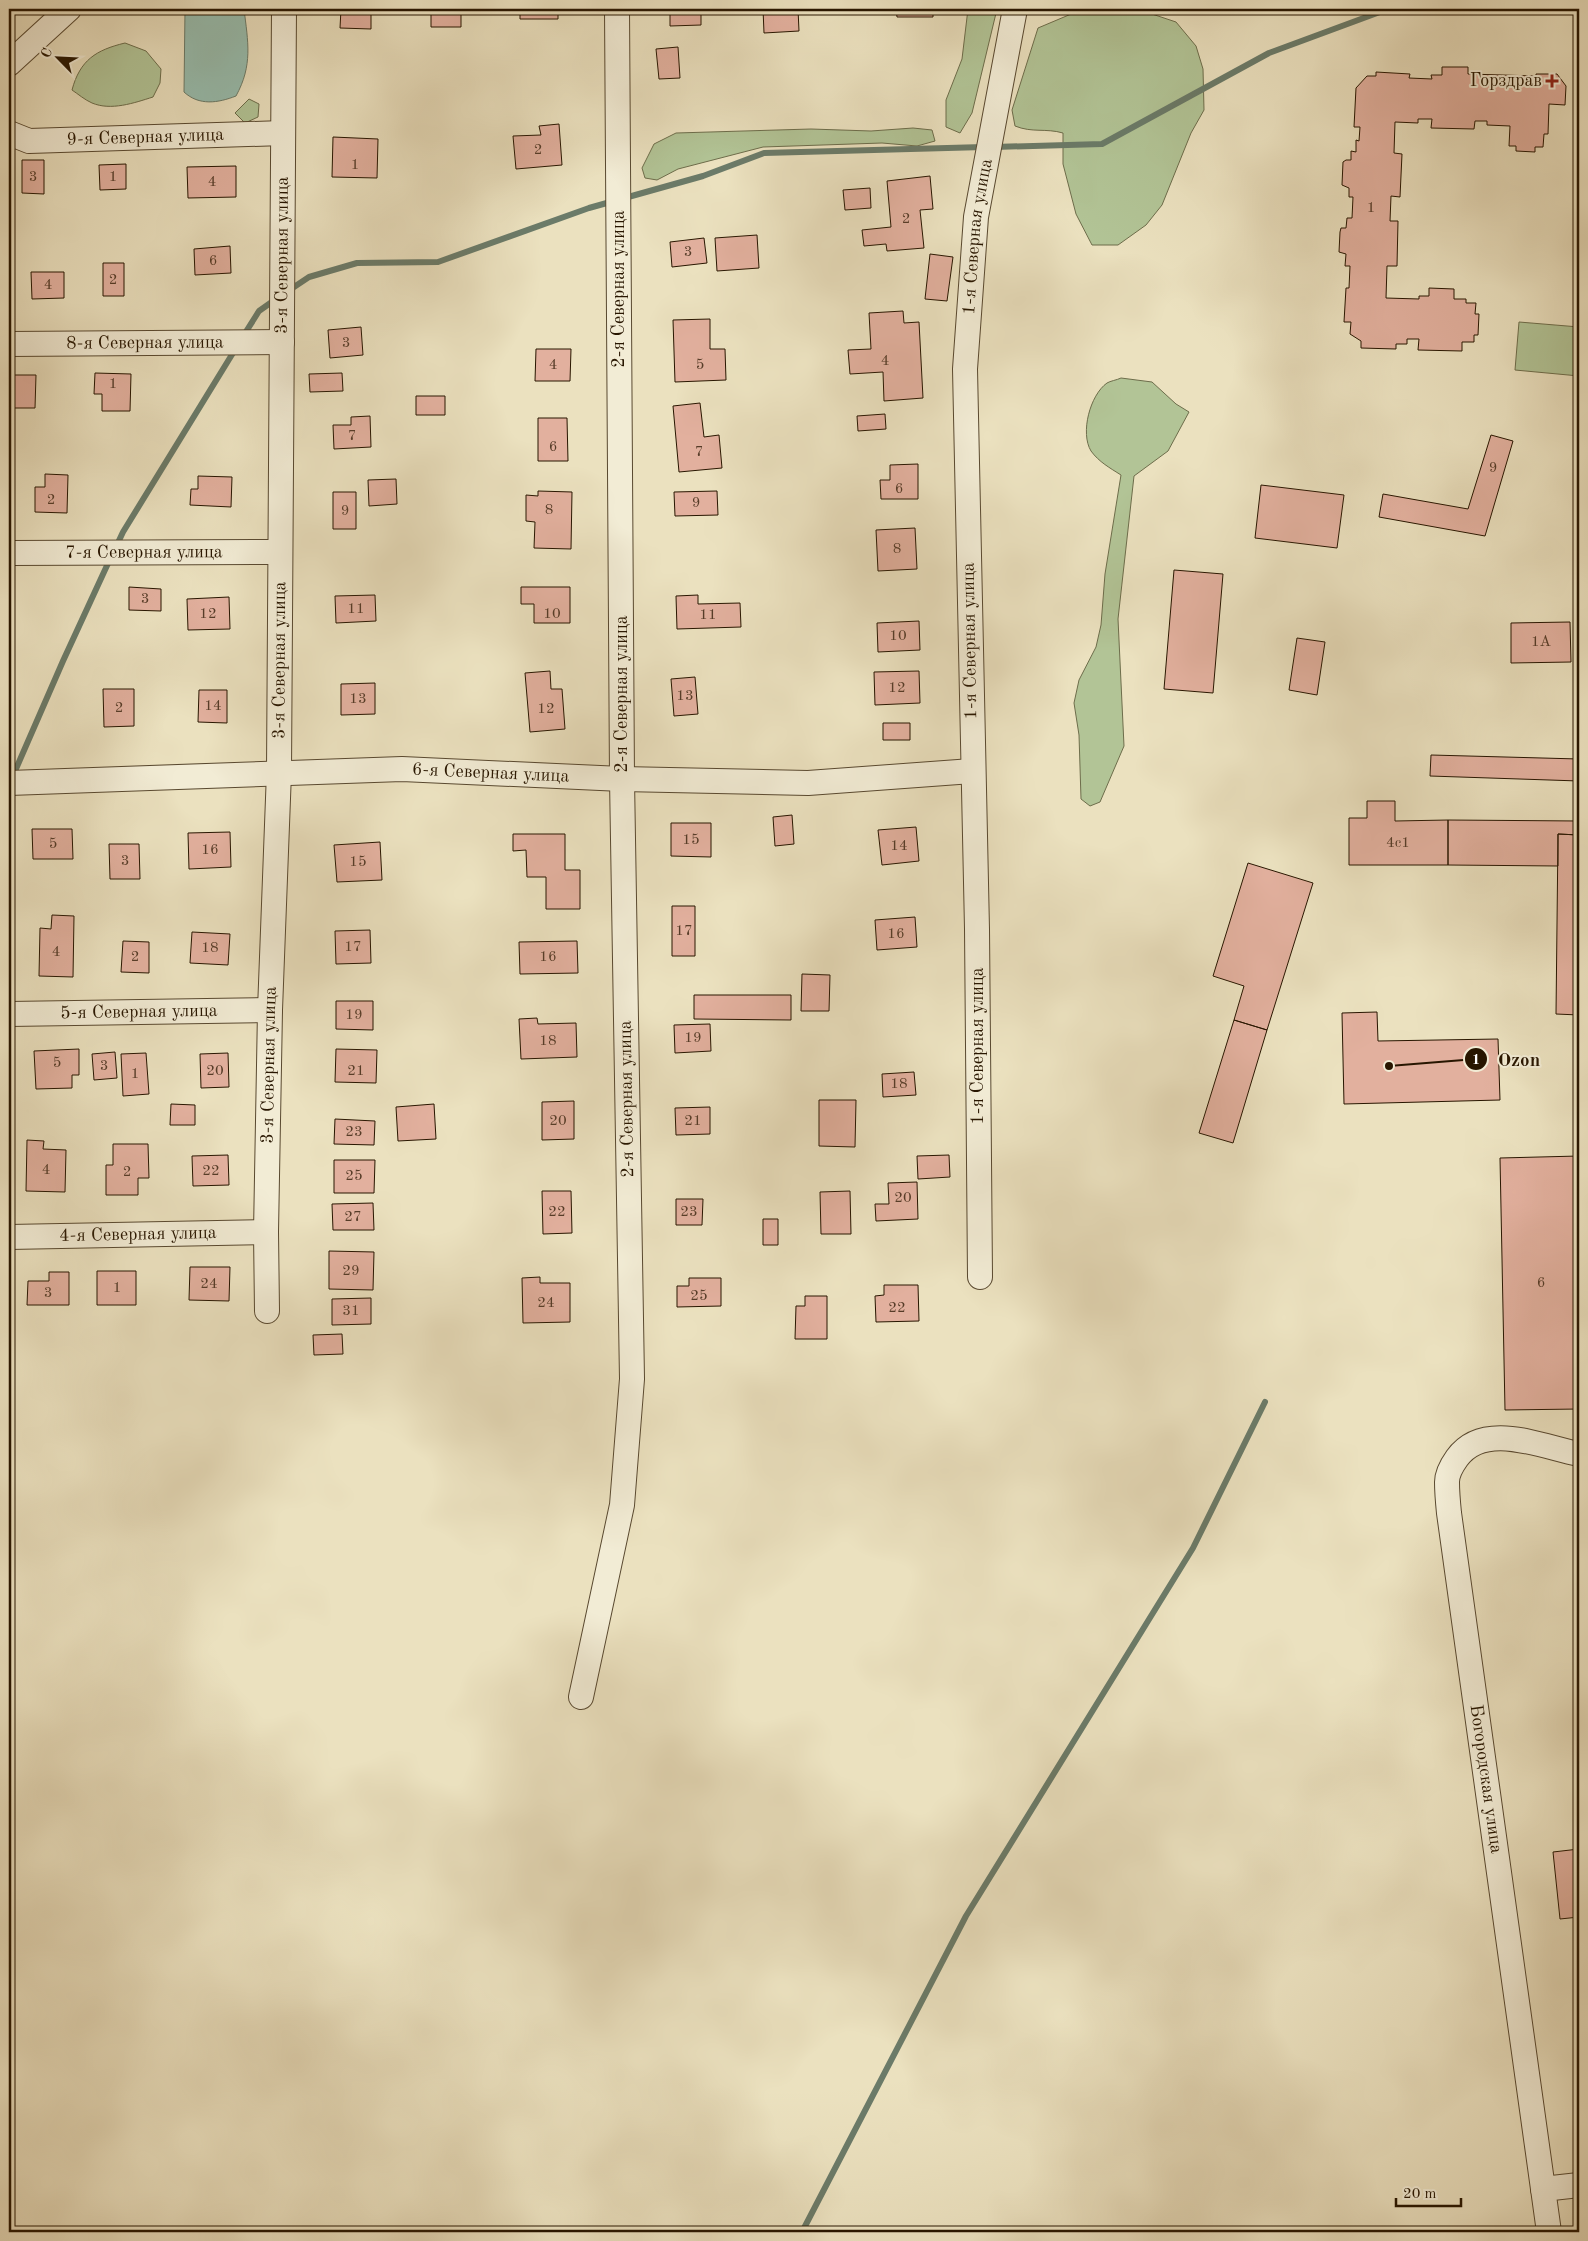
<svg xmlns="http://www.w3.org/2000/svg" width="1588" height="2241" font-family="'Old Standard TT',serif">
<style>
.green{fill:#b2c496;stroke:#6d6d4b}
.water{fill:#98beaf;stroke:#6b7b69}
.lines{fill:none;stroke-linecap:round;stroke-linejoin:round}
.stream{stroke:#6b7b69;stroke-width:6}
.building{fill:#e2b09e;stroke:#281600}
.minor-casing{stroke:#594930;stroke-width:26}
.minor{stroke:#f2ecd5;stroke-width:24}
.poi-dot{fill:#8f2418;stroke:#f2ecd5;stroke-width:2}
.labels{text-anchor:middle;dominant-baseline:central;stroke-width:4;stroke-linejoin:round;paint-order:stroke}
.number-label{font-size:15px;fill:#563c28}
.poi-label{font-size:18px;fill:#281600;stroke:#f2ecd5;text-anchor:end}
.street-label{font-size:18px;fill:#281600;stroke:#f2ecd5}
.leader{fill:none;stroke:#281600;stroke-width:2}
.callout-dot{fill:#281600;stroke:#f2ecd5;stroke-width:2}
.mark-label{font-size:15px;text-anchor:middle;font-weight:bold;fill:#fff}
.callout-label{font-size:19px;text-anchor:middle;font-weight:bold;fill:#281600;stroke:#f2ecd5;stroke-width:4;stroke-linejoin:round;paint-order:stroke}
</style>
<rect width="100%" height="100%" fill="#ebe1bf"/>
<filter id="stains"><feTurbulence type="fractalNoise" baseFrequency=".004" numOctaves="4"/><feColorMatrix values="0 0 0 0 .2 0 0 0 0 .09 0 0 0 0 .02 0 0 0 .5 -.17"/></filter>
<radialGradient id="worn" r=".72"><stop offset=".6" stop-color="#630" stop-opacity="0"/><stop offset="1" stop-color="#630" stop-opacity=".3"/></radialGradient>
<path class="green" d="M968,9h29l-25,104 -12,20 -14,-6v-27l16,-41z
M1083,9h54l39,13 20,24 7,23 1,41 -13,23 -29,72 -16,20 -28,20h-26l-16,-31 -13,-50v-31c-17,-5 -31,0 -48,-7l-3,-16 26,-82z
M125,43l21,8 15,18 -1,14 -7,14c-19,6 -42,14 -61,6 -7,-3 -14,-9 -20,-13 8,-30 24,-40 53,-47z
M249,99l10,5 -1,13 -13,6 -10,-10z
M913,128l19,2 3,11 -18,5 -35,-3 -119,4 -85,22 -21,11 -12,-2 -3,-10 12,-24 22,-11 135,-4 60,2z
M1519,322l60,5v49l-64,-6z
M1121,378l31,4 24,22 13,8 -21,39 -34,25 -16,143 6,127 -24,56 -10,4 -9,-7 -2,-64 -5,-32 5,-23 17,-33 5,-22 4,-51 16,-99c-11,-7 -22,-13 -30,-24 -11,-18 -1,-56 16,-68 3,-2 10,-3 14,-5z"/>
<path class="water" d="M244,9c4,33 9,56 -8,87 -18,7 -37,10 -52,-4l1,-82z"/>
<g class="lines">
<path class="stream" d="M994,147l108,-3 167,-91 119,-44
M288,291l21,-14 48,-14 81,-1 151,-54 114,-32 61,-23 220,-6
M242,338l17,-27 17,-12
M116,547l7,-15 113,-184
M12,778l51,-117 47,-102
M802,2232l164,-316 227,-368 72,-146"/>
</g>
<path class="building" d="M341,9h30v20l-31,-1z
M431,9h30v18h-30z
M520,9h38v10h-38z
M670,9h31v16l-31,1z
M763,9h35l1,22 -35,2z
M896,9h37v8h-36z
M678,47l2,31 -21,1 -3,-30z
M1442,67h26v7l68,2v-2h21l9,12 -1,19 -16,-1 -1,30h-4l-1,13h-8v5l-19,-1v-5h-7l1,-20 -23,-1v-4h-12l-1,8 -43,-1 1,-9h-14v4l-23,-1 -1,31 8,1 -2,43 -9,-1 -1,25h8l-1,45h-10l-1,32 33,1v-3h10v-8l25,1v10h12v4h10l-1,11h4l-1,21h-4v7h-12v9l-44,-1 1,-11h-12v5h-11v5l-35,-1v-7l-11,-7 1,-12h-7l2,-34h3l1,-22h-5l1,-12 -7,-2 1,-20 1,-4h5l1,-10h5l1,-21h-4v-9l-7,-3 1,-23 3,-2h5v-9l5,1v-12l3,1 1,-14h-6l2,-39 11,-12h9v-4l34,2 -1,4 23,1 -1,-4h11z
M559,124l3,41 -46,4 -3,-33 28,-1 -2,-9z
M333,137l45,2 -1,39 -45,-1z
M22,160h22v34l-22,-1z
M126,164v25l-26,1 -1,-25z
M236,166v31l-48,1 -1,-31z
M930,176l3,33 -13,1 4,38 -37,3 -1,-7 -22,2 -2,-16 29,-3 -4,-46z
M870,188l1,20 -26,2 -2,-20z
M757,235l2,33 -42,3 -2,-33z
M704,238l3,25 -35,4 -2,-25z
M230,246l1,27 -36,2 -1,-26z
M930,254l23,3 -6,44 -22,-2z
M103,263h21v33h-21z
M31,272h33v26l-32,1z
M903,311l1,12 15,-1 4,76 -39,3 -1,-29 -33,2 -2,-24 23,-1 -2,-36z
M710,319v30h15l1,31 -51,2 -2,-62z
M361,327l2,28 -33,3 -2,-28z
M536,349h35l-1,32h-35z
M95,373l36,1 -1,37h-28v-17h-8z
M342,373l1,18 -33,1 -1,-18z
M9,375h27l-1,33h-26z
M416,396h29v19h-29z
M700,403l4,34 15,-2 3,33 -43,4 -6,-66z
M885,414l1,15 -28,2 -1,-15z
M370,416l1,31 -37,2 -1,-24h18v-8z
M538,418h29l1,43h-30z
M1491,435l22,6 -28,95 -106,-19 4,-23 85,15z
M918,464v35h-37l-1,-19h10v-15z
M45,474l23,1 -1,38 -32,-1v-25h10z
M198,476l34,1 -1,30 -41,-2 1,-16h7z
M396,479l1,25 -28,2 -1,-26z
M1261,485l83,10 -7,53 -82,-10z
M538,491l34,1 -1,57 -37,-1 1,-26 -9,-1v-26l12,1z
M717,491l1,24 -43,1 -1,-24z
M333,492h23v37h-23z
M915,528l2,41 -39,2 -2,-41z
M1174,570l49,4 -10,119 -49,-4z
M129,587l32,2v22l-32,-1z
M521,587h49v36h-36v-19h-13z
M375,595l1,26 -40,2 -1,-27z
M698,595v9l42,-1 1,24 -64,2 -1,-33z
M229,597l1,32 -42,1 -1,-31z
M919,621l1,29 -42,2 -1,-29z
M1570,622l1,40 -60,1v-40z
M1297,638l28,4 -8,53 -28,-5z
M550,671l1,18h11l3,40 -35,3 -5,-59z
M919,671l1,32 -45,2 -1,-33z
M695,677l3,37 -24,2 -3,-37z
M375,683v31l-34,1v-31z
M103,689h31v37l-30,1z
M199,690h28v33l-29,-1z
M883,723h27v17h-27z
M1431,755l148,4v22l-149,-5z
M1367,801h28v20l53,-1v45h-99v-47h18z
M792,815l2,29 -19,2 -2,-29z
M1448,820l131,1v14l-21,-1v32l-110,-1z
M671,823h40v34l-40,-1z
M916,827l3,34 -37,4 -4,-35z
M32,829h40l1,30h-40z
M230,832l1,35 -42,2 -1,-36z
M513,834h52v36h15v39h-34v-32h-19l-1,-27 -13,1z
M1558,834l21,1v180l-23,-1z
M380,842l2,38 -45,2 -3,-37z
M109,844h30l1,35h-30z
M1248,863l65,20 -46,147 -33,-10 10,-34 -31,-10z
M672,906h23v50h-23z
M52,915l22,1 -1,61 -34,-1 1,-48 11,1z
M915,917l2,30 -40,3 -2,-30z
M370,930l1,33 -35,1 -1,-33z
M192,932l38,2 -2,31 -38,-2z
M123,941l26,1v31l-28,-1z
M577,941l1,32 -58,1 -1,-32z
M802,974l28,1 -1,36h-28z
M694,995h97v25l-97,-1z
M336,1001h37v29l-37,-1z
M1377,1012l1,29 120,-2 2,61 -156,4 -2,-91z
M537,1018l1,6 38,-1 1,34 -56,2 -2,-40z
M1234,1020l33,10 -34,113 -34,-10z
M710,1024l1,27 -36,2 -1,-28z
M79,1049v26h-7v13l-36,1 -2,-38z
M336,1049l41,1 -1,33 -41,-1z
M115,1052l2,26 -23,2 -2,-26z
M146,1053l3,41 -26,2 -2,-42z
M228,1053l1,34 -28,1 -1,-34z
M914,1072l2,23 -33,2 -1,-23z
M819,1100h37l-1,47 -36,-1z
M574,1101v38l-32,1v-38z
M171,1104l24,1v20h-25z
M434,1104l2,35 -38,2 -2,-34z
M710,1107v27l-34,1 -1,-27z
M335,1119l40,2 -1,24 -40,-1z
M27,1140l17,1 -1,8 23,1 -1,42 -39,-1z
M113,1144h35l1,34h-11v17h-32v-30h7z
M228,1155l1,30 -36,1 -1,-30z
M949,1155l1,22 -32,2 -1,-23z
M1579,1156v253l-74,1 -5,-252z
M334,1160h41l-1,33h-40z
M917,1182l1,37 -42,2 -1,-17h14l-1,-21z
M542,1191h29l1,42 -29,1z
M850,1191l1,43h-30l-1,-42z
M676,1199h27l-1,26h-26z
M373,1203l1,27h-41l-1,-26z
M763,1219h15v26h-15z
M329,1251l45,1 -1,38 -44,-1z
M190,1267h40l-1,34 -40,-1z
M97,1271h39v34h-39z
M49,1272h20v33h-42l1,-24h21z
M540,1277v6h30v39l-47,1 -1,-45z
M689,1278h32v28l-44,1v-21h12z
M884,1285h34l1,36 -43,1 -1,-26 9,-1z
M805,1296h22v43h-32l1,-33h9z
M371,1298v26l-39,1v-26z
M342,1334l1,20 -29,1 -1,-20z
M1579,1849v68l-19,2 -7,-67z"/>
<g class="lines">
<defs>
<g id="minor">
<path d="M9,64l60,-55"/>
<path id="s1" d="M9,133l20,8 254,-8"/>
<path id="s2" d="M9,344l273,-2"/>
<path id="s3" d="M9,553l271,-1"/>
<path id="s4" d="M9,783l393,-14 220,10 186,4 164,-12"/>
<path id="s5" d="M9,1014l261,-4"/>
<path id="s6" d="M9,1237l257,-5"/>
<path id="s7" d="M980,1277l-3,-348 -12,-560 11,-152 39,-208"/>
<path id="s8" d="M267,1311l-1,-79 4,-222 9,-238 5,-763"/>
<path d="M581,1697l41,-192 10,-126 -10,-600 -5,-770"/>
<path d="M1543,2189l36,-4"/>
<path d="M1549,2232l-100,-719c-1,-10 -2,-21 -2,-31 0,-9 5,-17 10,-24 27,-38 85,-11 122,-4"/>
</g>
</defs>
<use href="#minor" class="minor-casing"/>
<use href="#minor" class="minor"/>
</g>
<path class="poi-dot" d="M1549.5 73.5h5v5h5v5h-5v5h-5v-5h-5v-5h5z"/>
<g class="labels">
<g class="number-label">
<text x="538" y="150">2</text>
<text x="355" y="165">1</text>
<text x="33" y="177">3</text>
<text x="113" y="177">1</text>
<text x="212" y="182">4</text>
<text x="1371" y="208">1</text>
<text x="906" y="219">2</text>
<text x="688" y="252">3</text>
<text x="213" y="261">6</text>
<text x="113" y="280">2</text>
<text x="48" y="285">4</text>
<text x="346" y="343">3</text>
<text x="885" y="361">4</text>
<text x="553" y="365">4</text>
<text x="700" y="365">5</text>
<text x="113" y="384">1</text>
<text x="352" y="436">7</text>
<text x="553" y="447">6</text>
<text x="699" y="452">7</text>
<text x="1493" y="468">9</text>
<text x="899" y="489">6</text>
<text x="51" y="500">2</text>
<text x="696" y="503">9</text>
<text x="549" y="510">8</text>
<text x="345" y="511">9</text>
<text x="897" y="549">8</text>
<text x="145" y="599">3</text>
<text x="356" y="609">11</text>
<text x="208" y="614">12</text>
<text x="552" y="614">10</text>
<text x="708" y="615">11</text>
<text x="898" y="636">10</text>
<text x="1541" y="642">1А</text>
<text x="897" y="688">12</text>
<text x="685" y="696">13</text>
<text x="358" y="699">13</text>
<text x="213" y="706">14</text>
<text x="119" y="708">2</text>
<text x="546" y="709">12</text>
<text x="691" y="840">15</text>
<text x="1398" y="843">4с1</text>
<text x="53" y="844">5</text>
<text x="899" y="846">14</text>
<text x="210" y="850">16</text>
<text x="125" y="861">3</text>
<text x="358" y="862">15</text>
<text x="684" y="931">17</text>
<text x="896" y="934">16</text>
<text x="353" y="947">17</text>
<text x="210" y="948">18</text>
<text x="56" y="952">4</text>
<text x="135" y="957">2</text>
<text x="548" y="957">16</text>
<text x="354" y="1015">19</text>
<text x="693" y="1038">19</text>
<text x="548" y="1041">18</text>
<text x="57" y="1063">5</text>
<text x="104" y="1066">3</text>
<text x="215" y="1071">20</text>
<text x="356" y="1071">21</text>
<text x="135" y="1074">1</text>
<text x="899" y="1084">18</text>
<text x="558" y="1121">20</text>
<text x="693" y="1121">21</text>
<text x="354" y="1132">23</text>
<text x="46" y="1170">4</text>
<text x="211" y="1171">22</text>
<text x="127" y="1172">2</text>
<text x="354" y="1176">25</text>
<text x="903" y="1198">20</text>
<text x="557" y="1212">22</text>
<text x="689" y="1212">23</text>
<text x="353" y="1217">27</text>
<text x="351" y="1271">29</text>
<text x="1541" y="1283">6</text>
<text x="209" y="1284">24</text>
<text x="117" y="1288">1</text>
<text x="48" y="1293">3</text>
<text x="699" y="1296">25</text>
<text x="546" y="1303">24</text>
<text x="897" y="1308">22</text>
<text x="351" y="1311">31</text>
</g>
<g class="poi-label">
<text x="1542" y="81">Горздрав</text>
</g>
<g class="street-label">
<text stroke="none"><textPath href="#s1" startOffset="138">9-я Северная улица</textPath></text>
<text stroke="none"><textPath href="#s7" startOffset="1041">1-я Северная улица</textPath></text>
<text stroke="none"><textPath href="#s8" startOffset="1056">3-я Северная улица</textPath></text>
<text transform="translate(619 289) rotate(-90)">2-я Северная улица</text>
<text stroke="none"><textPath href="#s2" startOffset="136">8-я Северная улица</textPath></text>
<text stroke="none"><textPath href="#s3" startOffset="135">7-я Северная улица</textPath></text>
<text transform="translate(970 641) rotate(-91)">1-я Северная улица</text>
<text stroke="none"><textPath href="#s8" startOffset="651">3-я Северная улица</textPath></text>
<text transform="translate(622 694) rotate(-90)">2-я Северная улица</text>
<text stroke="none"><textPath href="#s4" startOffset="482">6-я Северная улица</textPath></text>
<text stroke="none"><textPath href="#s5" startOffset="130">5-я Северная улица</textPath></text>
<text transform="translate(978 1046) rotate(-90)">1-я Северная улица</text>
<text stroke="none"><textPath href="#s8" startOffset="246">3-я Северная улица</textPath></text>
<text transform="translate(627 1099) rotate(-91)">2-я Северная улица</text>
<text stroke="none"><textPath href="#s6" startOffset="129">4-я Северная улица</textPath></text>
<text transform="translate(1486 1779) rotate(82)">Богородская улица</text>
</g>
</g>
<path class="leader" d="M1389 1066L1476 1059"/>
<g class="callout-dot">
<circle cx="1389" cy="1066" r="5"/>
<circle cx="1476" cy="1059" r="12"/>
</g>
<g class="mark-label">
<text x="1476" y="1064">1</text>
</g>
<g class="callout-label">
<text x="1519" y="1066">Ozon</text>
</g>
<rect width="1588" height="2241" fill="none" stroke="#ebe1bf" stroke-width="30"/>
<rect x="10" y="10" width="1568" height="2221" fill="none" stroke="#281600" stroke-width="2.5"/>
<rect x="15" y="15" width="1558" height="2211" fill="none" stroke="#281600"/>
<g transform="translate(58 58) rotate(294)" stroke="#f2ecd5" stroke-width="4" paint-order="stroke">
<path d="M0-4L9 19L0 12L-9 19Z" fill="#281600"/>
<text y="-8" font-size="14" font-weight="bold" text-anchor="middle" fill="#281600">С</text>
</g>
<path d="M1396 2198v8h65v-8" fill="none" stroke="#281600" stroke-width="2.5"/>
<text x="1403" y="2198" font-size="15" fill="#281600" stroke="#f2ecd5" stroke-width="4" paint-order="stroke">20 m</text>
<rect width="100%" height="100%" filter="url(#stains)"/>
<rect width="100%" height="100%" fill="url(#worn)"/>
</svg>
